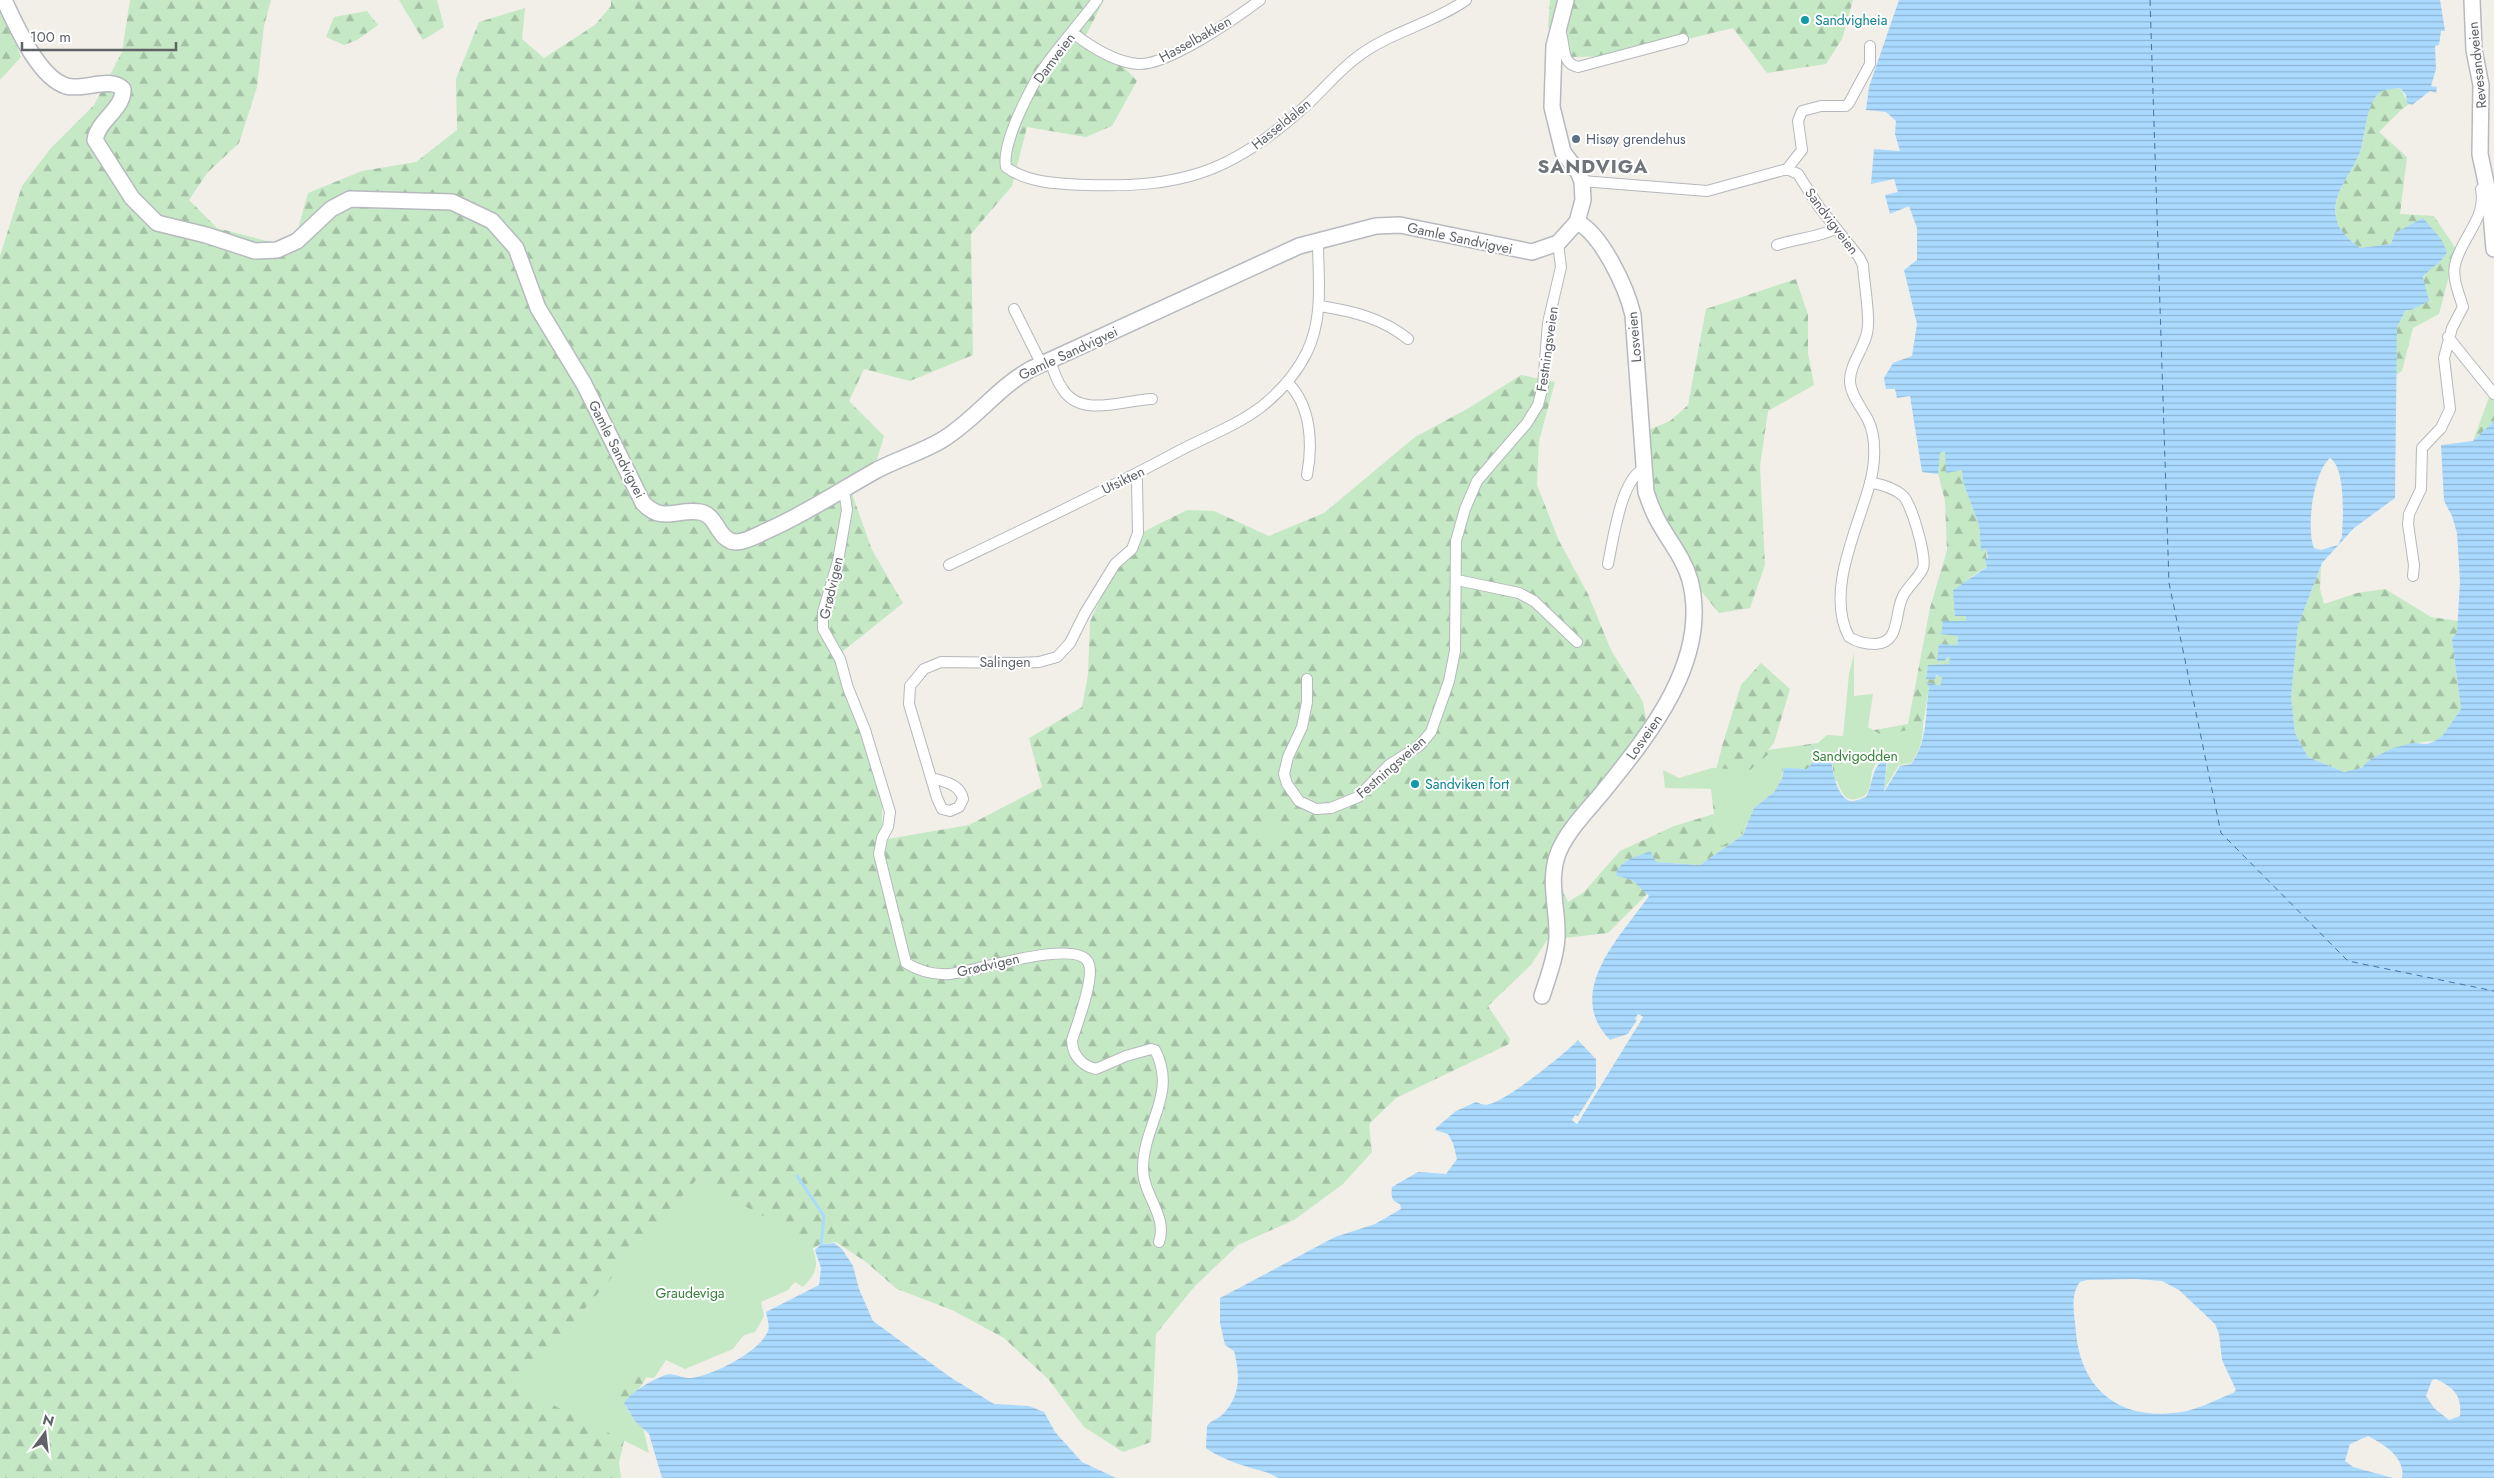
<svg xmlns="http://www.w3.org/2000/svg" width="2494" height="1478" font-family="Jost,sans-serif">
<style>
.forest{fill:url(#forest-firs)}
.green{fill:#c5e8c5}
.water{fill:url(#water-rules);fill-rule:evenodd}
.pier{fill:#f1efe8}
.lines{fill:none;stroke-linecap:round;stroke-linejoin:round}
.stream{stroke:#aadaff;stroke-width:3}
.ferry{stroke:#4174aa;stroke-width:1;stroke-dasharray:6 5;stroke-linecap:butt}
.street-casing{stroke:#b5b8bc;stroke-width:12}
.secondary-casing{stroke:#b6babf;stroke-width:18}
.street{stroke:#fff;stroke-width:10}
.secondary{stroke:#fff;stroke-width:15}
.culture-dot{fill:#0f9aa8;stroke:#fff;stroke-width:2}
.service-dot{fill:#5c6f8a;stroke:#fff;stroke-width:2}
.labels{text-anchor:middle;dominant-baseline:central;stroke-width:4;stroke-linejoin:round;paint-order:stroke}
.culture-label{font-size:14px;fill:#0d838f;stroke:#fff;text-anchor:start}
.street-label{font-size:14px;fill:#5f6368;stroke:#fff}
.service-label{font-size:14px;fill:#4e5e75;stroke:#fff;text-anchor:start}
.park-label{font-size:14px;fill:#348238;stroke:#fff}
.district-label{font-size:19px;font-weight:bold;letter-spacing:1px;fill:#70757a;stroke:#fff}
</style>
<defs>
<pattern id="forest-firs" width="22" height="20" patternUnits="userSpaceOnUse" patternTransform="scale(1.25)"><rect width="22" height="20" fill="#c5e8c5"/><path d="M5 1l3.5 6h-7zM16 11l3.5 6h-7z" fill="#a3c0a4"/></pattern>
<pattern id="water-rules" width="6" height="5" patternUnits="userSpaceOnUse" patternTransform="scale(1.25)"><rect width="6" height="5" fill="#aadaff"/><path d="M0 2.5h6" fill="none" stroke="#8eb4d2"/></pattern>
</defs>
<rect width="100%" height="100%" fill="#f1efe8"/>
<path class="forest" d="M0,0l21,57 -21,23z
M130,0h141l-7,26 -7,61 -18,56 -32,30 -18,27 28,28 57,15 23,-11 11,-39 54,-22 54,-9 41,-32 -1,-51 23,-57 46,-14 -3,31 22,19 51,-33 16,-19v-6h493l-19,37 36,27 16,17 -25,45 -26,11 -59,-10 -15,59 -41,48 2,121 -63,26 -46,-12 -15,32 35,35 -9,30 -23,28 20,56 31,53 -66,53 45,149v35l87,-15 73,-38 -13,-49 53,-31 6,-32 2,-53 23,-52 19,-20 -3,-11 58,-29 27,1 55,25 55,-23 91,-76 54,-29 52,-33 34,7 -16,59 -2,44 22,56 29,53 23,56 32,52 3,18 -29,53 -37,47 -23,57 11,25 16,-10 36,-41 54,-25 40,-12 -3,-25 12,-46 18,-58 20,-22 29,26 -16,54 -6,7 50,-7 9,-8 14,1 67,-12 22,-116 17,-58 -2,-49 -7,-28 2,-20 5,-2 17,19 1,12 16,43 2,25 5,-1 1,18c-36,20 -19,21 -21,54h-23l15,15 -1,9h-18l7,13 4,-1v8l-21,3 -3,8h16l-2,10 -13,-3 2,4 -9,56 -52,15 -33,24 -4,-25h-9l-9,-9 1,14 -7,7 -24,1 -1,9 -8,13 -20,16 -11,27 -43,30 -44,-3 -40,14 16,4 16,13 -40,40 -61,7 -16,25 -43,41 22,33 -1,5 -113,54 -27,26 3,28 -29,32 -49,36 -56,25 -44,42 -38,47 -5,108 -28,10 -39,-25 -35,-47 -45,-42 -52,-28 -55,-21 -31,-27 -30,-20 -15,2 -21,11 -142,103 -17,28 -17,17 6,11 -11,49 2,15h-621v-1222l22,-70 29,-38 43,-43 28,-53z
M399,0h38l7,27 -21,13z
M1550,0h303l-11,39 -16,25 -59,9 -34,-45 -115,28 -47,1 -23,-30z
M367,11l11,14 -21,15 -13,5 -18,-8 8,-20z
M2400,88l9,16 -8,6 -22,22 28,25 -7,57 34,2 22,33 -17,65 -26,14 -11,43 -6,4 1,-48 32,-59 15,-11 -53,-13 -31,4c-10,-8 -21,-16 -24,-29 -5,-26 16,-46 24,-67 7,-18 4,-43 18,-59 4,-5 16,-4 22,-5z
M1796,279l12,36v38l6,32 -46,26 -8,55 5,99 -15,43 -31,5 -23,-28 -49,-95 -1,-59 24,-10 18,-16 18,-96z
M2494,389v32l-21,20 18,-49z
M2321,566l-1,23 4,15 33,-11 28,-4 46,28 27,4 -1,11 -5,7 9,70 -18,26 -8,6 -13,1 -51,17 -2,3 -12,8 -13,2 -36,-15 -13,-24 -4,-36 7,-71z"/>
<path class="green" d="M1854,653v43l19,-2 -5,33 15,9 40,-10c0,14 -4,26 -12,37l-12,2 -15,25 4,-32c-4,1 -10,2 -13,7 -6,8 -2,21 -9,29 -2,3 -7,4 -10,5 -18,5 -22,-32 -24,-43h-10l-10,-10 1,16 -12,6 -5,-2 -13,1 -2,10 -9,14 -20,16 -12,28 -18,11 -3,-57 -54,-1 -2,-18 16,8 33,-10 38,2 22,-19 40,-6 6,1 11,-9h14l6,-63z
M1294,825l1,15 -37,2 -1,-10 10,-1v-4z
M696,1180l114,61c8,21 10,29 -7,46l-8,-5 -7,8 -27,12 3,14 -9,16 -11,3 -11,14 -48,20 -19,-9 -12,18 -20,-2 -15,15 2,15 21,17 7,30 -132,-66z"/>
<path class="water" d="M1899,0h541l5,31h-4l-2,14 -4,1 1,23 -5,17 6,1 -1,6 -6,-2 -18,14 -5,-2 -1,-8 -6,-7c-7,1 -18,1 -22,6 -13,14 -12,40 -18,58 -8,22 -29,41 -24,66 3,14 14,22 24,30l31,-4 4,-11 28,-15 18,21 6,13c-5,10 -17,16 -24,25l6,24 -18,9h-5l-9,17 -2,171 -41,30 -32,35 -24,63 -7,71 4,36 13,24 36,15 17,-4 10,-9 22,-11 19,-5 15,1 8,-3 8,-6 18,-26 -9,-70 5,-7 3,-50 -3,-49 -5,-17 -8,-15 -3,-56 32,-4 21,-20v1057h-92c4,-20 -18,-34 -34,-42l-18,8 -5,17 8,6 40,11h-1115c-10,-7 -22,-8 -33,-12 -13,-4 -28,-10 -39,-18l1,-22c4,-6 11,-7 16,-12 18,-19 17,-40 11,-63l-9,-6 -5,-22v-25l115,-61 40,-13 26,-15 -1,-5c-9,-3 -9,-8 -8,-17l26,-15 28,2 11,-15 -4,-16 -5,-9 -13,-4 2,-3 19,-16 20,-9c6,2 7,4 14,2 17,-4 75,-50 88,-64l18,19v29l-18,29 -6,3 5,4 66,-107 -5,-3 -1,6 -9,14 -18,6c-47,-48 11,-104 39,-144l-17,-16 -16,-4c2,-16 21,-19 34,-25l6,11 44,3 43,-30 11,-27 20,-16 8,-13 2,-11 23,1c8,-8 9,-12 5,-23l10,11h9c1,12 5,39 19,44 5,1 12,-3 16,-4 8,-14 5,-33 21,-39l-3,34 16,-26 11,-2c17,-22 14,-50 18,-77l-3,-5 14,4 2,-9 -6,-2 -1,5 -9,-1 2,-14 21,-1 1,-7 -4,1 -1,3h-8l2,-17 18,1 1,-9 -17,-2 2,-13h23v-5h-11l-2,-26 34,-23 -2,-8 3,-2 -2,-8 -5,2 -2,-26 -16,-43 -1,-12 -16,3 -1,-22 -5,2 -2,21 -16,-2 -12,-76 -13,2 -2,-9h-9l-2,-11 9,-15 19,-7 5,-32 -13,-54 13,-10v-32l-8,-22 -19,8 -5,-19 13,-3 -4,-13 -23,5 3,-35 26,2 -5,-17 1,-13 -10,-9 -20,-2 3,-23zM2330,458c16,10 13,61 12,79l-4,8 -17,5 -7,-2c-8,-20 -1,-75 16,-90zM2135,1279l27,2 17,9 36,34 4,10 3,26 14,30 -3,3c-15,6 -30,14 -46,18 -60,12 -105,-15 -111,-78 -1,-17 -7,-37 4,-51l7,-2zM2436,1379c18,9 26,16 24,37l-11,4 -15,-12 -8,-12 6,-16z
M834,1243l8,6 11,17 6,23 14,32 77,56 44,27 35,2 15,6 11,20 27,30 34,16h-454l-13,-44 -14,-13 -11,-18c9,-13 27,-22 41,-28 8,-3 18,4 27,3 21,-3 68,-26 76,-47 2,-6 -1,-13 -2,-19l53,-27 2,-17 -6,-18 6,-6z"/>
<path class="pier" d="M1638,1014l5,3 -66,107 -5,-4 3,-5 3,1 18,-28v-29l-20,-21h4l18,19v28l30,-48 -19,5 -13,-13 -1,-5 15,16 18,-6 9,-14 -2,-1z"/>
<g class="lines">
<path class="stream" d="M797,1176l27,40 -3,28"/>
<path class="ferry" d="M2150,0l19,583 52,250 127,128 146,30"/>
<defs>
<path id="street" d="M1097,0c-18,25 -46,54 -61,80 -11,20 -34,65 -30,87 21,16 54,17 80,18 94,3 144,-12 215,-75 19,-16 35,-37 55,-52 33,-26 76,-34 110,-58
M1560,31c6,13 0,32 18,36l105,-28
M1073,33c18,14 42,29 65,31 29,2 98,-46 122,-64
M1787,169l15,-19 -4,-29 4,-10 19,-5h25l3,-3 21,-39v-18
M1582,181l125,10 80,-22 11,5 21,33 40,50 4,8c1,18 6,43 5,60 0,20 -19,38 -18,57 1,14 12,26 18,38 9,18 7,44 2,63 -12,46 -45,108 -21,154 8,5 17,7 26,7 26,-1 19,-31 28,-48 5,-10 16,-18 20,-28 4,-11 -12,-67 -21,-73 -9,-8 -21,-10 -32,-13
M1777,245c20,-7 40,-7 58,-16
M1320,306c32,5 62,12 88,33
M1014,309l27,54
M2448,337l46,57
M1050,360c3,9 6,20 12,28 18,31 61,12 90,11
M1288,383c23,23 25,61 19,92
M844,490l3,20 -9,51 -15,51v17l17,30 8,29 17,42 25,82 -2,15 -6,11 -3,16 27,109c13,8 29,12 44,11 23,-2 125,-36 138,-12 8,14 -11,62 -16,78 0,15 10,26 24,29l30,-13 25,-7 4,1c23,44 -12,74 -12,119 0,26 25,47 16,73
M1608,564c5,-24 13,-83 34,-94
M949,565c77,-37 154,-73 228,-113 28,-15 59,-26 84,-45 19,-15 35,-33 46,-55 17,-36 11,-73 11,-112
M2413,576l1,-11 -6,-41 1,-10 12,-25 1,-41 19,-20 9,-19 -6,-51 8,-30 11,-21c-4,-13 -11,-29 -8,-42 6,-28 32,-46 26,-76
M1457,580l62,13 15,8 43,41
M1307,679v23l-5,25 -14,30 -4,17 3,10 12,17 17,8 15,-1 27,-11 31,-32 30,-19 12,-14 18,-51 6,-30 1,-110 9,-32 12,-28 50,-58 11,-18 5,-19 5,-63 13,-56 -3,-24
M932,778c13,4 28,6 31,21l-4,8 -9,4 -8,-2 -5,-11 -28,-94 1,-18 14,-17 17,-7 78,1 20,-1 18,-5 13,-14 15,-30 30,-49 17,-15 6,-16 -1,-52 -2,-6"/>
<path id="secondary" d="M4,0c12,25 34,77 62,86 17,5 44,-10 57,3 1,20 -25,31 -28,51l37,58 25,25 49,12 49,16 22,-1 20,-9 34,-32 19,-10 102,3 40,19 24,27 22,60 46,76 59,119c20,21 34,5 57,9 18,3 17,29 36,30 9,0 20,-6 28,-10 40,-17 75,-41 113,-62 21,-11 45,-18 65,-30 33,-20 55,-52 89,-71l268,-123 77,-20 24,-1 132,27 26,-9 19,-21 6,-22 -1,-19 -4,-9 -15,-20 -11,-45 2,-61 12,-46
M2472,0l2,50 7,35 -1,69 10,48 4,47
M1542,996c6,-19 14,-39 15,-59 1,-29 -10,-58 2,-86 9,-21 28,-40 43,-58 46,-57 109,-133 88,-213 -7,-24 -23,-41 -34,-63 -4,-8 -7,-16 -10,-25l-13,-177c-6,-26 -31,-81 -56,-93"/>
</defs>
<use href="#street" class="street-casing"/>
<use href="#secondary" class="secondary-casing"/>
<use href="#street" class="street"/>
<use href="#secondary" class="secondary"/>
</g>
<g class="culture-dot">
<circle cx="1805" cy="20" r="5"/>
<circle cx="1415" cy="784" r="5"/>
</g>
<circle class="service-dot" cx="1576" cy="139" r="5"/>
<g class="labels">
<g class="culture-label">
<text x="1815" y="20">Sandvigheia</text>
<text x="1425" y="784">Sandviken fort</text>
</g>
<g class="street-label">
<text transform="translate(1195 39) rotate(-29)">Hasselbakken</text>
<text transform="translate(1054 58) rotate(-53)">Damveien</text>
<text transform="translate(2477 65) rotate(-96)">Revesandveien</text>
<text transform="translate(1281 124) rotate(-39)">Hasseldalen</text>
<text transform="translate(1832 221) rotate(53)">Sandvigveien</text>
<text transform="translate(1460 238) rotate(12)">Gamle Sandvigvei</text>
<text transform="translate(1634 337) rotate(-95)">Losveien</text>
<text transform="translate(1547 349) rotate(-82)">Festningsveien</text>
<text transform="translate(1068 353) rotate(-25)">Gamle Sandvigvei</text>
<text transform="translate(617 449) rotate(63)">Gamle Sandvigvei</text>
<text transform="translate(1123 480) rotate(-26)">Utsikten</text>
<text transform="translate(831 588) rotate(-77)">Grødvigen</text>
<text x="1005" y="662">Salingen</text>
<text transform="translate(1644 737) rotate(-55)">Losveien</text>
<text transform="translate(1391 767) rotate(-41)">Festningsveien</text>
<text transform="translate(988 965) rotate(-13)">Grødvigen</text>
</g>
<g class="service-label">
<text x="1586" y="139">Hisøy grendehus</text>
</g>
<g class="park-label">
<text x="1855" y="756">Sandvigodden</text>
<text x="690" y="1293">Graudeviga</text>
</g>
<g class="district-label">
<text x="1593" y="166">SANDVIGA</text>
</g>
</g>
<g transform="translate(45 1433) rotate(15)" stroke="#ffffff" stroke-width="4" paint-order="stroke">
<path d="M0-4L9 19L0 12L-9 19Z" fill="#5f6368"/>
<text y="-8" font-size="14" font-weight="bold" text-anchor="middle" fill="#5f6368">N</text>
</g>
<path d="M22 42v8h154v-8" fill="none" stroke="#5f6368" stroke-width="2.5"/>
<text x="30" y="42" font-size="15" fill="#5f6368" stroke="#ffffff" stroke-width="4" paint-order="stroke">100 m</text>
</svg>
